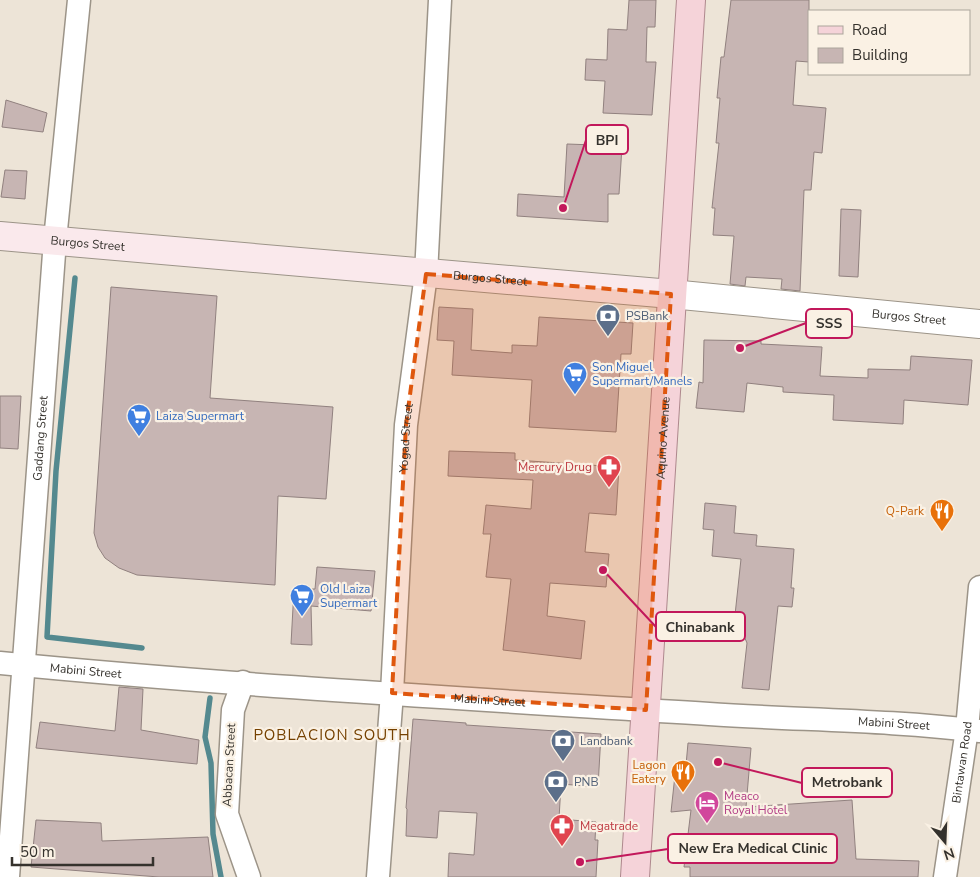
<svg xmlns="http://www.w3.org/2000/svg" width="980" height="877" font-family="'Nunito Sans',sans-serif">
<style>
.lines{fill:none;stroke-linecap:round;stroke-linejoin:round}
.stream{stroke:#54898f;stroke-width:5.5}
.building{fill:#c7b5b3;stroke:#91817f}
.minor-casing{stroke:#9c9488;stroke-width:25}
.tertiary-casing{stroke:#9c9488;stroke-width:30}
.secondary-casing{stroke:#9c9488;stroke-width:30}
.primary-casing{stroke:#ae888d;stroke-width:30}
.minor{stroke:#fff;stroke-width:22}
.tertiary{stroke:#fff;stroke-width:28}
.secondary{stroke:#fae9ec;stroke-width:28}
.primary{stroke:#f5d3d9;stroke-width:28}
.marked{fill:#df570e;fill-opacity:0.2;stroke:#df570e;stroke-width:4;stroke-dasharray:10 6;stroke-linejoin:round}
.labels{text-anchor:middle;dominant-baseline:central;stroke-width:4.5;stroke-linejoin:round;paint-order:stroke}
.street-label{font-size:12px;fill:#35322d;stroke:#faf1e4}
.service-label{font-size:12px;fill:#4e5e75;stroke:#faf1e4;text-anchor:start}
.shop-label{font-size:12px;fill:#366cbe;stroke:#faf1e4;text-anchor:start}
.health-label{font-size:12px;fill:#be3a42;stroke:#faf1e4;text-anchor:end}
.food-label{font-size:12px;fill:#c56008;stroke:#faf1e4;text-anchor:end}
.hotel-label{font-size:12px;fill:#b23c85;stroke:#faf1e4;text-anchor:start}
.quarter-label{font-size:15px;letter-spacing:1px;fill:#754100;stroke:#faf1e4}
.leader{fill:none;stroke:#c2185b;stroke-width:2}
.callout-dot{fill:#c2185b;stroke:#faf1e4;stroke-width:2}
.callout{fill:#faf1e4;stroke:#c2185b;stroke-width:2}
.callout-label{font-size:14px;text-anchor:middle;font-weight:bold;fill:#35322d}
</style>
<rect width="100%" height="100%" fill="#ede4d7"/>
<g class="lines">
<path class="stream" d="M75,278l-19,193 -9,166 95,11
M210,698l-5,39 6,26 2,71 8,43"/>
</g>
<path class="building" d="M629,0h27l-1,27h-8l-1,35h10l-4,53 -49,-2 2,-32 -20,-1 1,-21 21,1 1,-31 19,1z
M731,0h78v62l-13,-1 -3,44 33,3 -4,45 -8,-1 -3,38h-7l-4,101 -19,-2 1,-10 -36,-2 -1,9 -15,-2 4,-48 -21,-1 2,-27h-3l7,-65h-3l4,-45h-3l4,-41h3z
M6,100l41,13 -4,19 -41,-5z
M567,144l55,2 -3,48h-11v28l-91,-6 1,-22 46,3z
M5,170l22,1 -2,28 -24,-2z
M841,209l20,1 -3,67 -19,-1z
M111,287l106,9 -7,102 123,9 -7,92 -48,-3 -3,89 -138,-10 -18,-7 -14,-10 -7,-11 -4,-14z
M439,307l34,2 -2,41 41,3v-8l25,1 2,-29 94,6 -2,31h-10l-5,78 -87,-5 3,-47 -80,-5 2,-34 -17,-1z
M704,340l57,1v3l61,3 -2,29 48,2v-9l42,1 1,-14 61,4 -4,45 -64,-5 -1,24 -70,-4 1,-25 -51,-3v-5l-36,-4 -3,29 -48,-4 3,-26 4,1z
M0,396h21l-3,53 -18,-1z
M449,451l66,2v7l104,7 -3,48 -27,-2 -4,39 24,2 -3,33 -56,-4 -3,33 38,5 -4,38 -78,-9 8,-71 -25,-2 5,-43h-8l3,-29 45,4 2,-29 -85,-4z
M705,503l31,3 -2,27 23,2 -1,11 38,3 -3,39h3l-2,19 -14,-1 -9,84 -27,-2 5,-45 -12,-28 6,-56 -29,-3 2,-26 -11,-1z
M317,567l58,4 -4,40 -60,-5 1,39 -21,-1 3,-55h21z
M119,687l24,2 -2,41 58,10 -2,24 -161,-16 4,-26 75,9z
M413,719l53,4v2l135,9 -3,53 -37,-3 -2,35 37,3 -1,18h3l-2,37h-148l1,-24 25,2 3,-42 -38,-2 -2,27 -31,-2 1,-27 -1,-1z
M688,743l63,5 -5,59 106,-7 4,59 63,2 -1,16h-228v-10h-6l7,-57 -20,2 4,-37 10,1z
M36,820l65,3 1,18 106,-4 5,40h-54l-128,-10z"/>
<g class="lines">
<defs>
<g id="minor">
<path id="s1" d="M0,663c236,23 473,36 709,51 90,6 181,6 271,17"/>
<path d="M243,682l-10,28 -6,104 22,63"/>
<path id="s2" d="M8,877l47,-637 24,-240"/>
<path id="s3" d="M378,877l14,-184 14,-268 20,-151 14,-274"/>
<path id="s4" d="M945,877l22,-148 13,-142"/>
</g>
<g id="tertiary">
<path id="s5" d="M671,294l309,30"/>
</g>
<g id="secondary">
<path id="s6" d="M0,236l671,58"/>
</g>
<g id="primary">
<path id="s7" d="M635,877l56,-877"/>
</g>
</defs>
<use href="#minor" class="minor-casing"/>
<use href="#tertiary" class="tertiary-casing"/>
<use href="#secondary" class="secondary-casing"/>
<use href="#primary" class="primary-casing"/>
<use href="#minor" class="minor"/>
<use href="#tertiary" class="tertiary"/>
<use href="#secondary" class="secondary"/>
<use href="#primary" class="primary"/>
</g>
<path class="marked" d="M426,274l245,20 -25,416 -254,-17 14,-268z"/>
<defs>
<symbol id="bank-pin" viewBox="-11 -11 22 30"><path d="M0 17L-7.5 6A9.5 9.5 0 1 1 7.5 6Z" fill="#5c6f8a" stroke="#faf1e4"/><path d="M-6-4H6V4H-6ZM0-2.3a2.3 2.3 0 1 0 0 4.6a2.3 2.3 0 1 0 0-4.6Z" fill="#fff"/></symbol>
<symbol id="supermarket-pin" viewBox="-11 -11 22 30"><path d="M0 17L-7.5 6A9.5 9.5 0 1 1 7.5 6Z" fill="#3f7fe0" stroke="#faf1e4"/><path d="M-6-5.5h2.5l.6 2H6L4.5 2H-2.5L-4.4-4H-6ZM-1.5 3.2a1.3 1.3 0 1 0 .1 0ZM3 3.2a1.3 1.3 0 1 0 .1 0Z" fill="#fff"/></symbol>
<symbol id="pharmacy-pin" viewBox="-11 -11 22 30"><path d="M0 17L-7.5 6A9.5 9.5 0 1 1 7.5 6Z" fill="#e0444e" stroke="#faf1e4"/><path d="M-2-6h4v4h4v4h-4v4h-4v-4h-4v-4h4Z" fill="#fff"/></symbol>
<symbol id="restaurant-pin" viewBox="-11 -11 22 30"><path d="M0 17L-7.5 6A9.5 9.5 0 1 1 7.5 6Z" fill="#e8710a" stroke="#faf1e4"/><path d="M-5-6h1v4h1v-4h1v4h1v-4h1v5L-1.5 .5V6h-2V.5L-5-1ZM5-6V6H3V1.5H1.5Q1.5-4 5-6Z" fill="#fff"/></symbol>
<symbol id="hotel-pin" viewBox="-11 -11 22 30"><path d="M0 17L-7.5 6A9.5 9.5 0 1 1 7.5 6Z" fill="#d1479c" stroke="#faf1e4"/><path d="M-6-4.5h1.5V1H6V5H4.5V3h-9V5H-6ZM-4 0a1.8 1.8 0 1 1 3.6 0ZM.5 0V-2.5h3Q6-2.5 6 0Z" fill="#fff"/></symbol>
</defs>
<g fill-rule="evenodd">
<use href="#bank-pin" x="594" y="302" width="28" height="38"/>
<use href="#supermarket-pin" x="561" y="360" width="28" height="38"/>
<use href="#supermarket-pin" x="125" y="402" width="28" height="38"/>
<use href="#pharmacy-pin" x="595" y="453" width="28" height="38"/>
<use href="#restaurant-pin" x="928" y="497" width="28" height="38"/>
<use href="#supermarket-pin" x="288" y="582" width="28" height="38"/>
<use href="#bank-pin" x="549" y="727" width="28" height="38"/>
<use href="#restaurant-pin" x="669" y="758" width="28" height="38"/>
<use href="#bank-pin" x="542" y="768" width="28" height="38"/>
<use href="#hotel-pin" x="693" y="789" width="28" height="38"/>
<use href="#pharmacy-pin" x="548" y="812" width="28" height="38"/>
</g>
<g class="labels">
<g class="street-label">
<text stroke="none"><textPath href="#s6" startOffset="88">Burgos Street</textPath></text>
<text stroke="none"><textPath href="#s6" startOffset="492">Burgos Street</textPath></text>
<text stroke="none"><textPath href="#s5" startOffset="239">Burgos Street</textPath></text>
<text stroke="none"><textPath href="#s2" startOffset="440">Gaddang Street</textPath></text>
<text stroke="none"><textPath href="#s3" startOffset="440">Yogad Street</textPath></text>
<text stroke="none"><textPath href="#s7" startOffset="440">Aquino Avenue</textPath></text>
<text stroke="none"><textPath href="#s1" startOffset="86">Mabini Street</textPath></text>
<text stroke="none"><textPath href="#s1" startOffset="491">Mabini Street</textPath></text>
<text stroke="none"><textPath href="#s1" startOffset="896">Mabini Street</textPath></text>
<text stroke="none"><textPath href="#s4" startOffset="116">Bintawan Road</textPath></text>
<text transform="translate(229 765) rotate(-87)">Abbacan Street</text>
</g>
<g class="service-label">
<text x="626" y="316">PSBank</text>
<text x="580" y="741">Landbank</text>
<text x="574" y="782">PNB</text>
</g>
<g class="shop-label">
<text x="592" y="367">Son Miguel<tspan x="592" dy="14">Supermart/Manels</tspan></text>
<text x="156" y="416">Laiza Supermart</text>
<text x="320" y="589">Old Laiza<tspan x="320" dy="14">Supermart</tspan></text>
</g>
<g class="health-label">
<text x="592" y="467">Mercury Drug</text>
<text x="580" y="826" text-anchor="start">Megatrade</text>
</g>
<g class="food-label">
<text x="924" y="511">Q-Park</text>
<text x="666" y="765">Lagon<tspan x="666" dy="14">Eatery</tspan></text>
</g>
<g class="hotel-label">
<text x="724" y="796">Meaco<tspan x="724" dy="14">Royal Hotel</tspan></text>
</g>
<g class="quarter-label">
<text x="332" y="735">POBLACION SOUTH</text>
</g>
</g>
<path class="leader" d="M563 208L586 140M740 348L806 323M603 570L656 627M718 762L802 783M580 862L668 849"/>
<g class="callout-dot">
<circle cx="563" cy="208" r="5"/>
<circle cx="740" cy="348" r="5"/>
<circle cx="603" cy="570" r="5"/>
<circle cx="718" cy="762" r="5"/>
<circle cx="580" cy="862" r="5"/>
</g>
<g class="callout">
<rect x="586" y="125" width="42" height="29" rx="5"/>
<rect x="806" y="309" width="46" height="29" rx="5"/>
<rect x="656" y="612" width="89" height="29" rx="5"/>
<rect x="802" y="768" width="90" height="29" rx="5"/>
<rect x="668" y="834" width="169" height="29" rx="5"/>
</g>
<g class="callout-label">
<text x="607" y="145">BPI</text>
<text x="829" y="328">SSS</text>
<text x="700" y="632">Chinabank</text>
<text x="847" y="787">Metrobank</text>
<text x="753" y="853">New Era Medical Clinic</text>
</g>
<rect x="808" y="10" width="162" height="65" fill="#faf1e4" stroke="#aba59b"/>
<rect x="818" y="26" width="25" height="8" fill="#f5d3d9" stroke="#aba59b"/>
<text x="852" y="35" font-size="15" fill="#35322d">Road</text>
<rect x="818" y="48" width="25" height="15" fill="#c7b5b3" stroke="#aba59b"/>
<text x="852" y="60" font-size="15" fill="#35322d">Building</text>
<g transform="translate(945 842) rotate(161)" stroke="#faf1e4" stroke-width="4" paint-order="stroke">
<path d="M0-4L9 19L0 12L-9 19Z" fill="#35322d"/>
<text y="-8" font-size="14" font-weight="bold" text-anchor="middle" fill="#35322d">N</text>
</g>
<path d="M12 857v8h141v-8" fill="none" stroke="#35322d" stroke-width="2.5"/>
<text x="20" y="857" font-size="15" fill="#35322d" stroke="#faf1e4" stroke-width="4" paint-order="stroke">50 m</text>
</svg>
